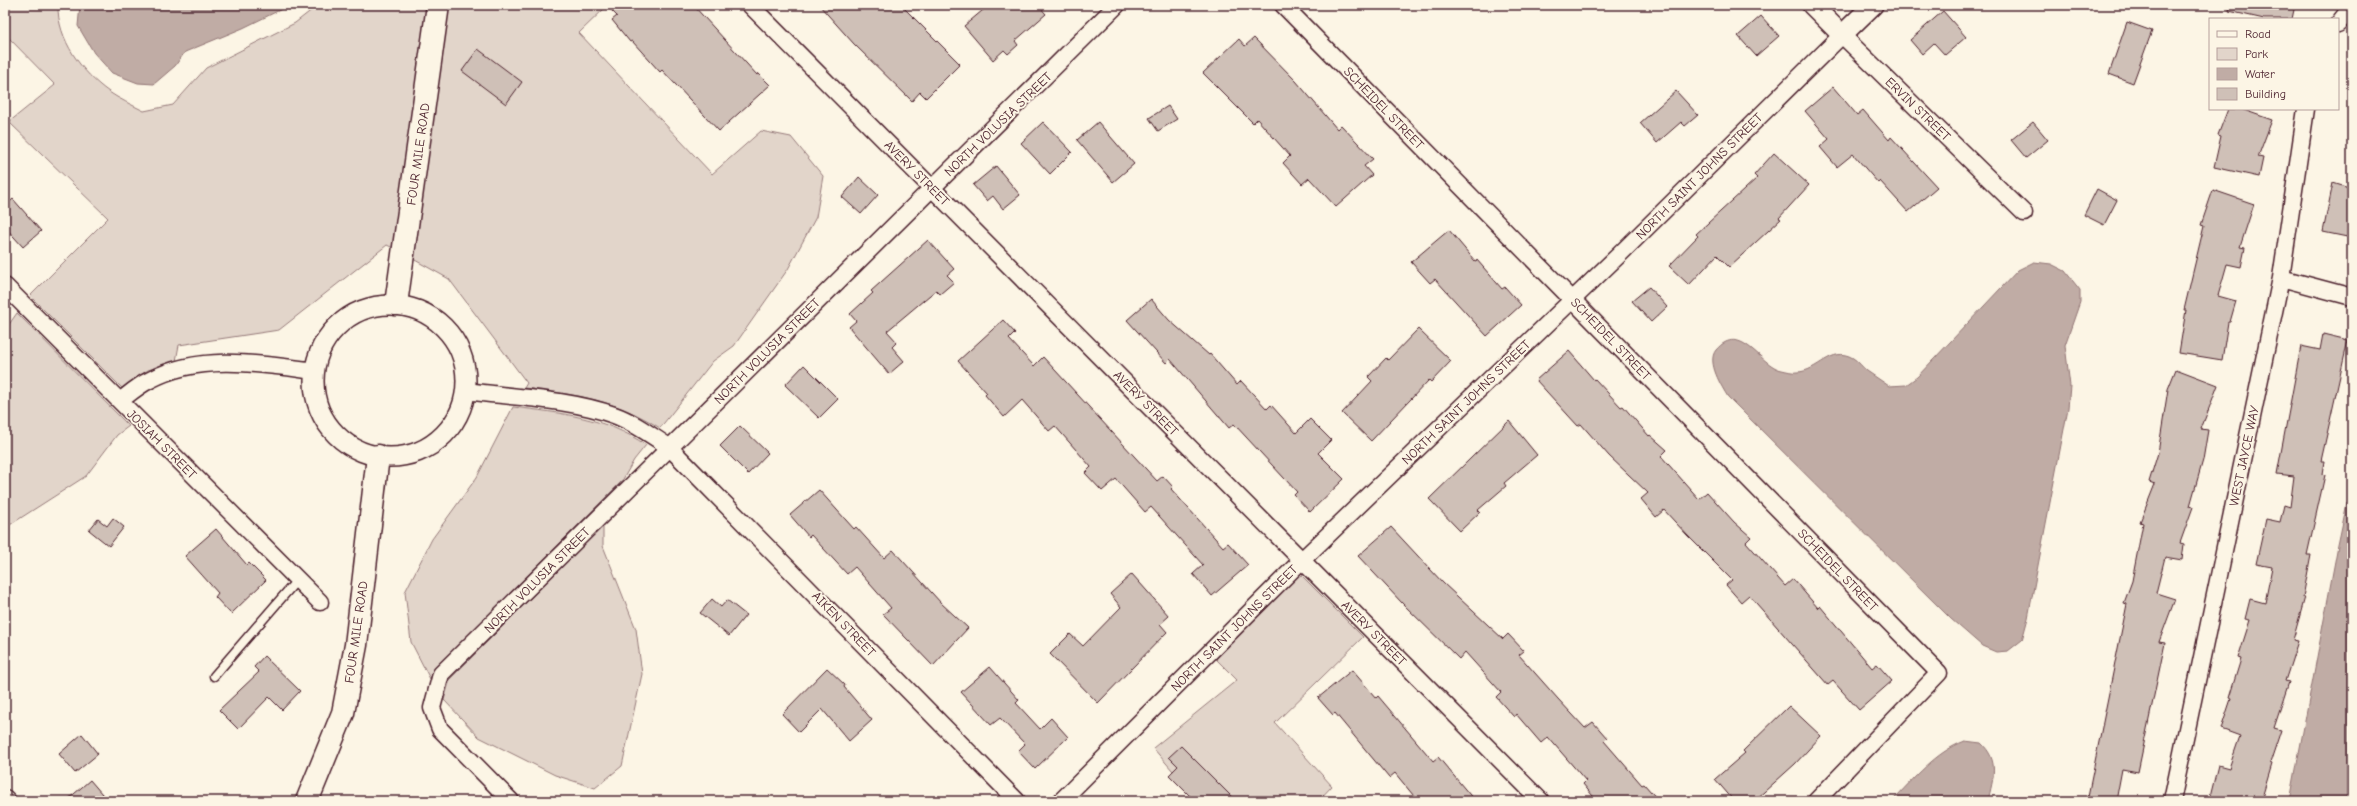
<svg xmlns="http://www.w3.org/2000/svg" width="2357" height="806" font-family="'Comic Neue',sans-serif">
<style>
.green{fill:#e2d5ca;stroke:#967a7a}
.water{fill:#c0aca5;stroke:#917474}
.building{fill:#cfc0b7;stroke:#4a1f2b}
.lines{fill:none;stroke-linecap:round;stroke-linejoin:round}
.service-casing{stroke:#4a1f2b;stroke-width:11}
.minor-casing{stroke:#4a1f2b;stroke-width:19}
.tertiary-casing{stroke:#4a1f2b;stroke-width:22}
.secondary-casing{stroke:#4a1f2b;stroke-width:25}
.service{stroke:#fcf5e5;stroke-width:8}
.minor{stroke:#fcf5e5;stroke-width:16}
.tertiary{stroke:#fcf5e5;stroke-width:19}
.secondary{stroke:#fcf5e5;stroke-width:22}
.labels{text-anchor:middle;dominant-baseline:central;stroke-width:4;stroke-linejoin:round;paint-order:stroke}
.street-label{font-size:13px;fill:#4a1f2b;stroke:#fcf5e5}
</style>
<rect width="100%" height="100%" fill="#fcf5e5"/>
<filter id="ink" filterUnits="userSpaceOnUse"><feTurbulence type="fractalNoise" baseFrequency=".025" numOctaves="2"/><feDisplacementMap in="SourceGraphic" scale="8" xChannelSelector="R" yChannelSelector="G"/><feConvolveMatrix kernelMatrix="1 2 1 2 8 2 1 2 1" color-interpolation-filters="sRGB"/></filter>
<g filter="url(#ink)">
<path class="green" d="M5,5h53c-1,34 24,68 51,87 10,7 23,13 35,19l29,-6 33,-37 89,-45 23,-18h110l-33,244 -8,-4 -108,85 -100,15 -3,16 -28,9 -26,18 -92,-92 78,-78 -99,-96 46,-37 -50,-51z
M449,5h159l-29,28 133,141 49,-43 30,6 32,39 -7,41 -28,52 -54,77 -21,15 -53,67c-43,-28 -87,-34 -136,-40l3,-5 -78,-104 -36,-20z
M17,313l112,113 -12,9 -31,41 -81,52v-198z
M513,407c48,6 92,10 133,38l-12,15 -12,21 -187,187 -5,11 -19,-37 -6,-50 27,-53 45,-62z
M603,526v20l33,83 6,45 -20,92 -27,22 -40,-13 -76,-38 -35,-37 6,-21z
M1300,574l63,63 -88,86 57,63 -14,15h-119l-46,-53 84,-68 -21,-21z"/>
<path class="water" d="M80,5h210l-47,23 -58,24 -10,14 -21,18 -16,-1 -26,-10 -18,-20 -16,-27z
M2034,262l17,2 14,7 15,19v12l-15,43 5,41 -2,22 -40,210 -6,22 -14,11 -12,1 -14,-6 -31,-27 -223,-222c-6,-10 -22,-35 -12,-47 25,-29 44,16 66,20 5,1 11,3 15,2 21,0 34,-27 56,-14 5,3 9,9 14,13 7,5 15,10 22,15l17,-1 11,-8 101,-107z
M2352,501v300h-62l48,-256 9,-42z
M1965,741l16,2c19,18 12,35 7,58h-96c22,-22 43,-49 73,-60z"/>
<path class="building" d="M606,5h87l64,70 1,-2 12,12 -51,46 -57,-61 -2,2 -28,-31 -2,1 -18,-22 5,-4z
M819,5h82l59,59 -34,34 -6,-6 -8,9 -58,-57z
M989,5h49l8,9 -31,27 3,4 -10,9 -4,-4 -11,10 -29,-34z
M2230,5h65l-3,14h-28l-35,-8z
M1943,11l23,26 -21,18 -11,-12 -12,11 -12,-14z
M1761,16l18,20 -23,20 -18,-20z
M2127,22l25,9 -19,52 -24,-9z
M1254,38l42,43 41,48 4,-4 32,34 -9,7 8,9 -36,32 -27,-29 -7,6 -19,-21 7,-7 -33,-37 -4,4 -50,-50 36,-34 6,7z
M478,49l44,33 -16,22 -44,-33z
M1833,87l24,28 6,-5 26,30 2,-3 46,50 -29,25 -28,-31 -2,2 -25,-29 -16,13 -17,-20 9,-8 -24,-28z
M1676,91l22,24 -13,11 -4,-4 -24,21 -17,-20z
M1168,106l9,13 -19,12 -9,-13z
M2228,109h13l31,11 -14,37 5,1 -4,19 -45,-10 7,-31 -3,-1z
M1043,122l29,30 -22,22 -29,-31z
M1098,122l36,42 -21,18 -36,-42z
M2033,122l15,18 -22,18 -15,-18z
M1774,153l35,32 -30,33 2,1 -52,48 -12,-12 -28,30 -20,-19 29,-30 -2,-2 61,-56 -3,-3z
M996,166l24,29 -17,14 -10,-13 -6,5 -14,-16z
M859,177l19,18 -17,19 -19,-17z
M2333,183l19,6v49l-29,-6z
M2097,189l20,11 -13,25 -20,-10z
M2213,190l41,14 -14,43 5,1 -4,19 -14,-3 -9,32 18,5 -6,21h-2l-6,38 -43,-7 7,-43h-2l20,-84 -3,-1z
M13,199l28,32 -18,16 -18,-20v-21z
M1449,230l26,31 2,-1 25,29 3,-2 16,18 -34,31 -52,-57 -5,4 -19,-21z
M928,240l26,29 -7,6 7,7 -14,12 -4,-4 -49,41 10,11 -5,5 12,14 -15,13 -40,-47 7,-6 -6,-7 23,-21 -2,-2z
M1649,287l18,20 -16,15 -19,-21z
M1151,299l18,21 40,35 1,-1 27,31 4,-4 26,28 4,-4 25,28 14,-14 21,21 -13,13 26,26 -34,33 -16,-17 3,-3 -63,-68 -5,4 -59,-69 -4,4 -39,-43z
M1003,320l12,13 -6,6 25,27 9,-9 114,124 6,-5 10,11 -2,2 52,58 5,-4 20,22 -36,31 -19,-22 10,-9 -52,-58 -6,5 -29,-33 -14,12 -17,-18 6,-6 -36,-41 -6,5 -27,-31 -18,17 -19,-22 2,-2 -29,-32z
M1418,329l33,32 -20,21 -2,-2 -58,61 -29,-28 30,-32 -4,-4 18,-19 2,2z
M2323,334l25,6 -27,121h3l-2,13 3,1 -18,80h4l-8,42h2l-12,43 5,1 -13,40 4,1 -15,46 7,2 -11,33 2,1 -11,37h-52l9,-36 11,3 11,-32 -19,-7 10,-30 -2,-1 12,-39 -3,-1 12,-38 -5,-1 5,-20 15,4 7,-36 -16,-3 10,-45 14,3 4,-17 6,2 4,-31 -17,-2 24,-128 19,4z
M1569,351l25,29 1,-1 26,28 2,-1 26,30 1,-1 17,15 -6,6 38,43 8,-7 27,30 17,15 -5,5 39,44 8,-7 25,29 2,-2 52,62 5,-4 15,17 -33,29 -26,-29 -5,4 -79,-90 -8,7 -15,-17 6,-5 -45,-45 -23,-25 -8,7 -15,-18 7,-6 -39,-37 -28,-32 -3,2 -42,-46z
M804,365l34,34 -19,19 -34,-33z
M2176,369l42,16 -17,44 7,1 -5,30 -13,46 3,1 -13,36 4,1 -2,16 -17,-3 -9,36 19,6 -16,43 6,1 -27,129 -16,-3 -6,32h-29l40,-197 -3,-1 8,-22 11,-58 -3,-1 15,-38 -6,-2 9,-29 10,-64z
M1509,421l28,34 -33,28 2,3 -28,24 2,2 -20,19 -31,-32z
M740,426l28,27 -20,21 -28,-28z
M819,490l35,39 2,-2 28,31 9,-8 48,53 27,25 -35,38 -50,-52 8,-6 -36,-41 -8,7 -36,-39 -2,2 -19,-22z
M113,518l11,9 -15,19 -20,-16 9,-11 9,7z
M1391,527l52,56 60,56 5,-5 16,17 -5,4 39,44 27,29 8,-6 14,16 -3,3 38,44 2,-1 15,17h-62l-14,-17 3,-3 -38,-44 -7,6 -25,-29 -2,3 -18,-20 5,-5 -36,-40 -6,7 -57,-56 -44,-47z
M216,529l31,36 2,-2 17,17 -35,34 -16,-17 3,-4 -33,-37z
M1132,574l37,42 -9,8 7,8 -69,71 -48,-49 20,-20 13,12 38,-39 -11,-13z
M712,599l9,8 6,-7 19,15 -17,21 -29,-23z
M264,656l36,35 -18,19 -13,-13 -31,32 -19,-19 40,-38 -5,-5z
M990,667l29,33 -3,3 24,26 11,-11 17,19 -33,32 -17,-18 7,-7 -25,-26 -9,7 -30,-33z
M827,668l18,17 -1,2 28,33 -23,21 -27,-32 -23,23 -17,-18z
M1352,670l24,28 2,-2 55,65 5,-4 37,44h-57l-23,-28 -6,5 -54,-65 -2,2 -15,-17z
M1789,706l32,30 -26,28 -41,37h-20l-19,-22 30,-26 -2,-2z
M82,734l16,20 -23,19 -16,-19z
M1181,746l55,55h-41l-26,-26 9,-9 -9,-9z
M90,780l18,21h-42z"/>
<g class="lines">
<defs>
<path id="service" d="M214,676l84,-97"/>
<path id="minor" d="M750,5l791,796
M1283,5l656,668 -123,128
M2338,24l14,-18
M2281,278l71,19
M5,286l315,316
M465,391c46,6 106,8 149,24 20,7 38,21 55,32l348,354
M120,401c9,-7 19,-16 30,-21 50,-27 112,-16 165,-9
M5,798l3,3
M511,801l-71,-72 -8,-21 9,-34 676,-669
M1061,801l241,-241 318,-306 222,-219 182,178
M2172,801l109,-523 25,-169"/>
<path id="tertiary" d="M1812,5l30,30 31,-30
M314 381a76 76 0 1 1 152 0a76 76 0 1 1-152 0Z"/>
<path id="secondary" d="M396,304l42,-299
M307,801l36,-88 13,-68 22,-189"/>
</defs>
<use href="#service" class="service-casing"/>
<use href="#minor" class="minor-casing"/>
<use href="#tertiary" class="tertiary-casing"/>
<use href="#secondary" class="secondary-casing"/>
<use href="#service" class="service"/>
<use href="#minor" class="minor"/>
<use href="#tertiary" class="tertiary"/>
<use href="#secondary" class="secondary"/>
</g>
</g>
<g class="labels">
<g class="street-label">
<text transform="translate(1384 108) rotate(46)">SCHEIDEL STREET</text>
<text transform="translate(1918 109) rotate(44)">ERVIN STREET</text>
<text transform="translate(998 124) rotate(-44)">NORTH VOLUSIA STREET</text>
<text transform="translate(418 154) rotate(-82)">FOUR MILE ROAD</text>
<text transform="translate(917 173) rotate(45)">AVERY STREET</text>
<text transform="translate(1699 176) rotate(-45)">NORTH SAINT JOHNS STREET</text>
<text transform="translate(1611 339) rotate(46)">SCHEIDEL STREET</text>
<text transform="translate(767 351) rotate(-45)">NORTH VOLUSIA STREET</text>
<text transform="translate(1466 402) rotate(-44)">NORTH SAINT JOHNS STREET</text>
<text transform="translate(1146 403) rotate(45)">AVERY STREET</text>
<text transform="translate(162 444) rotate(45)">JOSIAH STREET</text>
<text transform="translate(2244 456) rotate(-78)">WEST JAYCE WAY</text>
<text transform="translate(1838 570) rotate(46)">SCHEIDEL STREET</text>
<text transform="translate(537 580) rotate(-45)">NORTH VOLUSIA STREET</text>
<text transform="translate(844 624) rotate(46)">AIKEN STREET</text>
<text transform="translate(1234 628) rotate(-45)">NORTH SAINT JOHNS STREET</text>
<text transform="translate(356 632) rotate(-82)">FOUR MILE ROAD</text>
<text transform="translate(1374 633) rotate(45)">AVERY STREET</text>
</g>
</g>
<rect width="2357" height="806" fill="none" stroke="#fcf5e5" stroke-width="20"/>
<rect x="10" y="10" width="2337" height="786" fill="none" stroke="#4a1f2b" stroke-width="1.5" filter="url(#ink)"/>
<rect x="2209" y="18" width="130" height="92" fill="#fcf5e5" stroke="#b59f9b"/>
<rect x="2217" y="31" width="20" height="6" fill="#fcf5e5" stroke="#b59f9b"/>
<text x="2245" y="38" font-size="12" fill="#4a1f2b">Road</text>
<rect x="2217" y="48" width="20" height="12" fill="#e2d5ca" stroke="#b59f9b"/>
<text x="2245" y="58" font-size="12" fill="#4a1f2b">Park</text>
<rect x="2217" y="68" width="20" height="12" fill="#c0aca5" stroke="#b59f9b"/>
<text x="2245" y="78" font-size="12" fill="#4a1f2b">Water</text>
<rect x="2217" y="88" width="20" height="12" fill="#cfc0b7" stroke="#b59f9b"/>
<text x="2245" y="98" font-size="12" fill="#4a1f2b">Building</text>
</svg>
